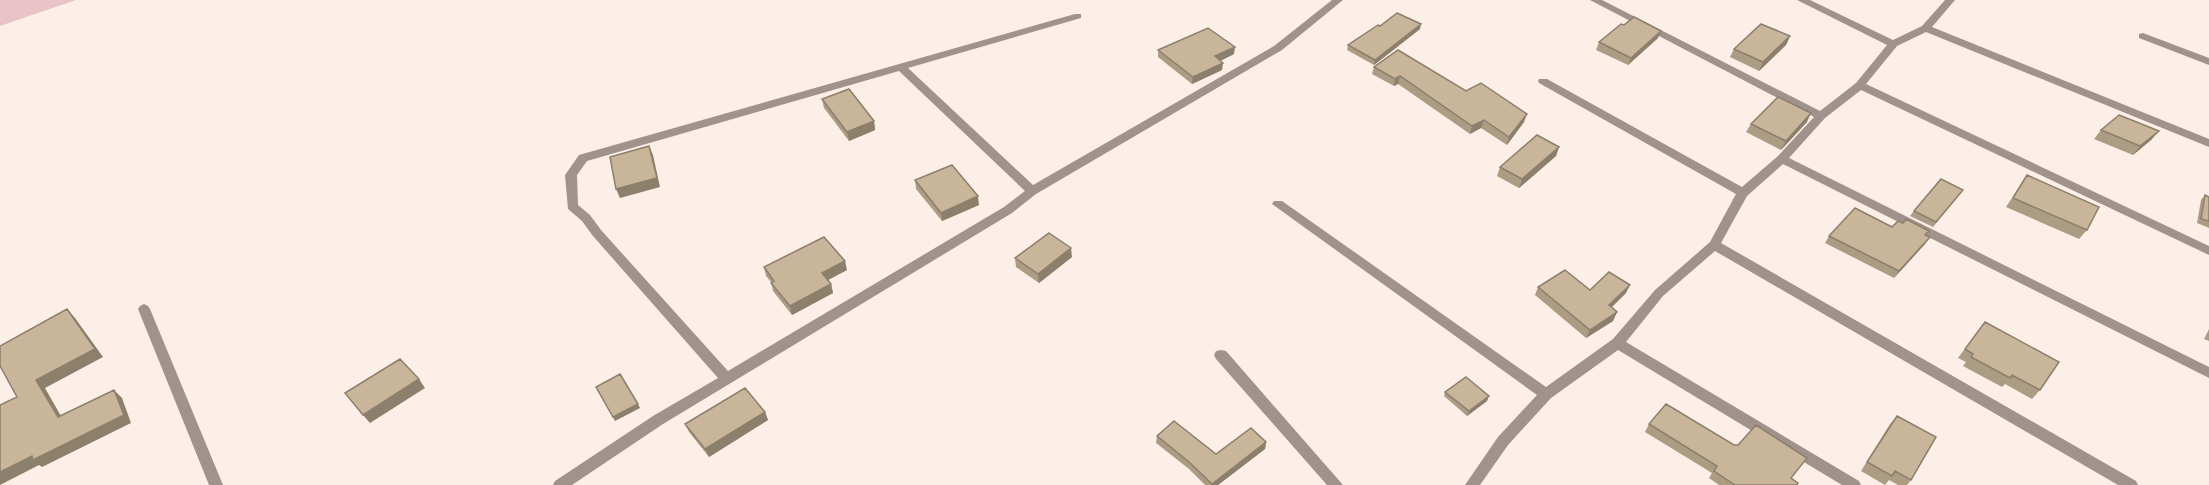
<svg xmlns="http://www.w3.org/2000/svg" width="2209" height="485" font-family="Roboto,sans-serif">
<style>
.green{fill:#e8c4c8}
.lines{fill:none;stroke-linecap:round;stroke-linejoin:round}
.minor{fill:#a2928e;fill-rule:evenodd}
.wall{fill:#ac9c84}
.shaded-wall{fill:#8c7f6c}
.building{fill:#c8b59a;stroke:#8c7f6c;stroke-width:1.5}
</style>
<rect width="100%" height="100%" fill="#fcefe7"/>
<path class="green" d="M0,0h76l-76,26z"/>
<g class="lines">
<path class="minor" d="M1332,0h11l-61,50 -246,144 -24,19 -349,211 -91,61h-19l2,-4 98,-65 65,-38 -125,-142 -11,-15 -14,-12 -3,-34 14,-20 496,-141h6v4l-173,50 125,117 241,-139zM899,71l126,120 -21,16 -276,164 -127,-141 -11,-15 -12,-10 -1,-30 10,-14z
M1590,0h12l218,111 36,-28 31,-38 -90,-45h13l83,40 29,-14 23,-26h10l-23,27 277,112v8l-283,-115 -29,14 -31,38 343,162v9l-348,-165 -36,28 -36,40 420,209v11l-426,-214 -36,32 -26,47 415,238 2,4h-20l-403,-234 -52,45 -37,46 233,139 2,4h-19l-224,-135 -67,48 -43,47 -28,40h-15l33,-48 39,-42 -265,-191 2,-3h8l264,186 67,-48 42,-49 55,-48 26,-48 -197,-111 -1,-2 1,-2h8l195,108 36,-31 36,-39z
M2143,33l66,25v7l-70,-27v-4z
M144,304l4,2 2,3 73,176h-14l-71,-176 2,-3z
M1221,350l5,1 117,134h-16l-111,-126 -2,-4 2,-4z"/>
</g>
<path class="wall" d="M1420,29l-46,36 -27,-15 1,-5z
M1790,36l-4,9 -27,26 -29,-14 4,-8z
M1658,38l-30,27 -32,-15 3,-8z
M1158,50l76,4 -14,7 2,9 -30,14 -34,-27z
M1374,67l92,24 58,31 -17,23 -26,-17 -11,6 -72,-50 -4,2 -22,-12z
M822,99l52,22 1,9 -26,11 -25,-33z
M1807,122l-26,28 -35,-18 5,-8z
M2101,130l58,1 -8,9 -18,15 -39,-16z
M1559,147l-3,9 -37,32 -22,-12 3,-9z
M2027,175l60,55 -8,9 -73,-32z
M915,180l64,25 -37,16 -26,-32z
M1959,195l-26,32 -23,-11 4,-5z
M2205,195l4,2v31l-12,-5 4,-23z
M1892,227l34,8 -1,9 -31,34 -69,-35 4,-7z
M1072,257l-33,26 -23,-16 -1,-9z
M764,267l83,3 -19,10 3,4 2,9 -41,22 -19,-24 -2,-9 -5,-6z
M1538,287l52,3 36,3 -15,14 6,5 -4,9 -27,17 -51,-43z
M2209,329v12l-5,-2z
M1978,331l62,59 -8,9 -27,-15 -3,3 -39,-21 3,-4 -8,-4z
M1445,392l44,4 -2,5 -20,15 -23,-20z
M765,412l3,8 -59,37 -20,-25 -4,-8z
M1897,416l14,64 -4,5h-9l-9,-5 -4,5 -24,-14 29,-47z
M1649,424l85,21 57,33 6,7h-78l-10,-7 3,-5 -67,-41z
M1157,436l59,18 50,-12 -1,7 -47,36h-13l-16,-16 -33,-26z"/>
<path class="shaded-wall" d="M1421,24l-1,5 -46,36 1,-5z
M1661,31l-3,7 -30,27 3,-7z
M1790,36l-4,9 -27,26 4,-9z
M1235,47l-1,7 -20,10 1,-8z
M1223,63l-1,7 -30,14 1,-7z
M1400,76l-2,8 -4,2 1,-7z
M1811,113l-4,9 -26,28 5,-9z
M1527,114l-3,8 -17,23 2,-8z
M1484,120l-3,8 -11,6 2,-8z
M874,121l1,9 -26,11 -2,-9z
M2159,131l-8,9 -18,15 7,-9z
M649,146l4,9 7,32 -40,11 -4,-9z
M1559,147l-3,9 -37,32 3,-9z
M978,196l1,9 -37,16 -1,-8z
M1930,237l-5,7 -31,34 5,-7z
M1071,248l1,9 -33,26 -1,-9z
M845,261l2,9 -23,12 -2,-9z
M831,284l2,9 -41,22 -2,-9z
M1630,285l-4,8 -21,21 4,-9z
M67,309l8,9 28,39 -58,31 21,37 -8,-8 -22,-37z
M1617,312l-4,9 -27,17 4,-8z
M419,379l6,9 -55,35 -7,-8z
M114,390l8,8 9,25 -89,44 -3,-2 -39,20v-13l32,-16z
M1489,396l-2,5 -20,15 2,-5z
M638,404l2,4 -25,13 -2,-4z
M765,412l3,8 -59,37 -4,-8z
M1266,442l-1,7 -47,36h-6v-1z"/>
<path class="building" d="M1397,13l24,11 -46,36 -27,-15 30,-20 2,1z
M1634,17l27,14 -30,27 -32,-16 22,-18 3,1z
M1761,24l29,12 -27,26 -29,-13z
M1208,28l27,19 -20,9 8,7 -30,14 -35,-27z
M1398,50l68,41 15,-8 46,31 -18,23 -25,-17 -12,6 -72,-50 -5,3 -21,-12z
M849,89l25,32 -27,11 -25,-33z
M1778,97l33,16 -25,28 -35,-17z
M2119,115l40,16 -19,15 -39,-16z
M1537,135l22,12 -37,32 -22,-12z
M649,146l8,32 -41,11 -6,-32z
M952,165l26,31 -37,17 -26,-33z
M2027,175l72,32 -12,23 -74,-32z
M1941,179l22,11 -27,32 -22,-11z
M2205,195l4,2v24l-8,-2z
M1855,208l37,19 6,-6 5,2 3,-4 23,12 -4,4 5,2 -31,34 -70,-35z
M1049,233l22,15 -33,26 -23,-16z
M824,237l21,24 -23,12 9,11 -41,22 -19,-23 3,-2 -10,-14z
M1565,270l25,20 19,-18 21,13 -21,20 8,7 -27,18 -52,-43z
M67,309l28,40 -59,31 22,37 56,-27 10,25 -91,45 -1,-4 -32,16v-67l17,-8 -17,-31v-20z
M1985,322l74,40 -19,28 -28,-15 -2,3 -39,-21 2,-3 -8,-5z
M400,359l19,20 -56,36 -18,-22z
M620,374l18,30 -25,13 -17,-30z
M1466,377l23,19 -20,15 -24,-19z
M745,388l20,24 -60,37 -20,-25z
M1666,404l68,41h4l18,-20 51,33 -16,20 7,5 -1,2h-62l-21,-14 3,-5 -68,-42z
M1897,416l39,21 -25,43 -16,-9 -3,5 -25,-14z
M1174,421l42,33 35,-26 15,14 -54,42 -23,-22 -32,-26z"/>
</svg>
